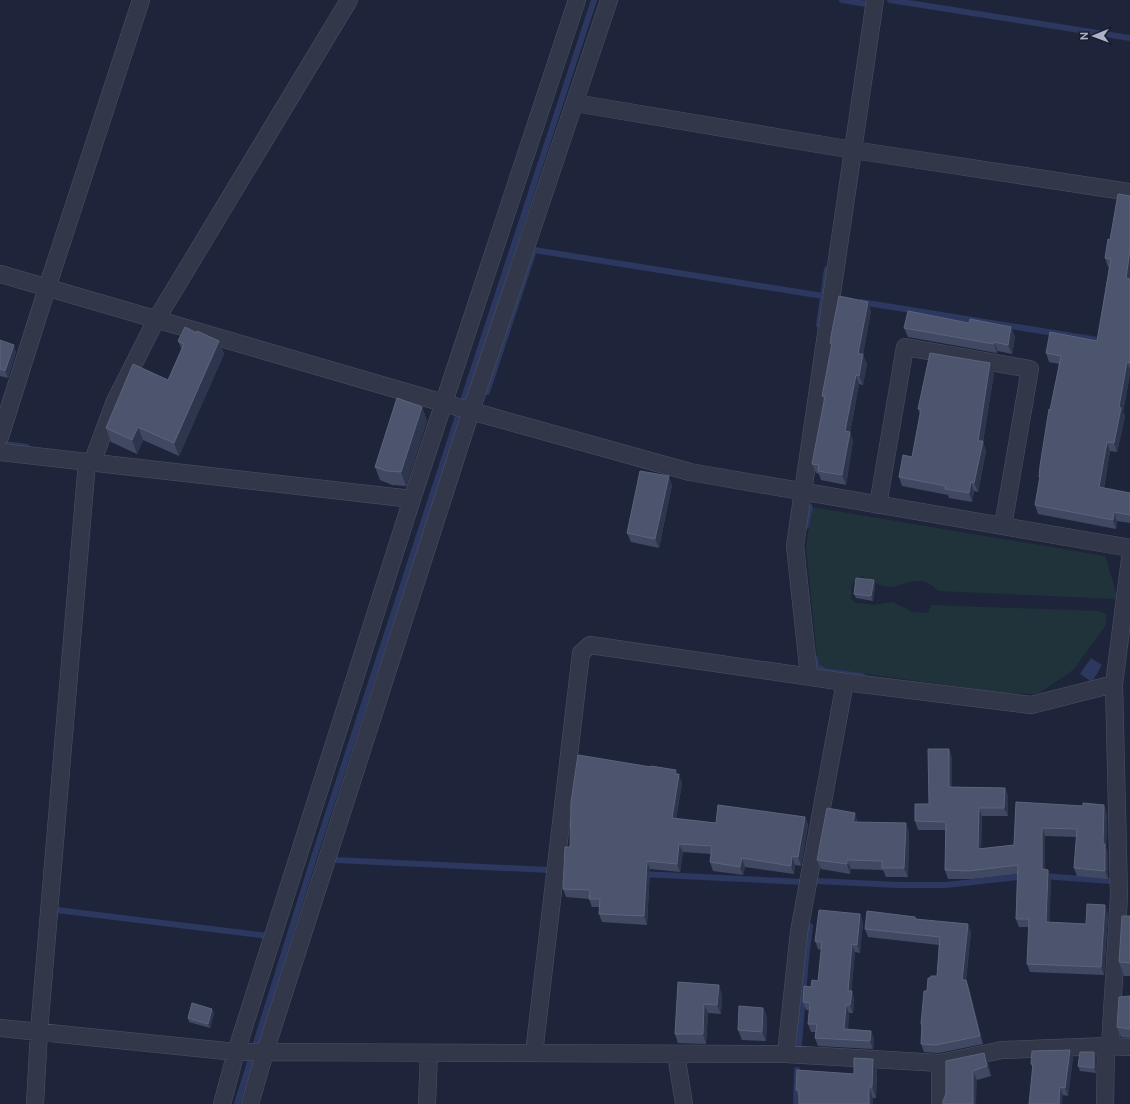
<svg xmlns="http://www.w3.org/2000/svg" width="1130" height="1104" font-family="'DM Sans',sans-serif">
<style>
.green{fill:#20333b}
.water{fill:#2c385f}
.lines{fill:none;stroke-linecap:round;stroke-linejoin:round}
.stream{stroke:#2c385f;stroke-width:6}
.minor-casing{stroke:#4c5265;stroke-width:18}
.minor{stroke:#32384a;stroke-width:17}
.wall{fill:#414962}
.shaded-wall{fill:#2e364d}
.building{fill:#4d546d;stroke:#5c637b}
</style>
<rect width="100%" height="100%" fill="#1e253a"/>
<path class="green" d="M812,507l293,49 13,43 -179,-8c-14,-12 -18,-12 -36,-7 -3,0 -6,2 -9,3 -12,1 -22,-6 -32,-11l-10,8 -1,15 5,4 18,2 18,-3 21,10 15,1 3,-8 167,6 8,3v11l-33,45 -35,24 -37,-1 -175,-25 -8,-3 -12,-118z"/>
<path class="water" d="M1091,658l11,7 -10,17 -12,-8z"/>
<g class="lines">
<path class="stream" d="M842,0l25,4 1,-4
M890,0l240,38
M861,302l243,39
M819,325l8,-56
M487,392l47,-142 289,46
M5,444l22,3
M806,526l4,-19
M815,658l1,8 9,5 37,5
M336,860l213,10
M641,874l162,8
M1043,876l68,5
M816,881l82,4h48l80,-9
M57,910l211,26 -1,4
M799,1044l7,-86 4,-32
M237,1104l77,-247 280,-857
M796,1104l1,-34"/>
<defs>
<path id="minor" d="M575,103l278,47 277,42
M0,274l471,137 219,61 440,76
M0,437l47,-149 94,-288
M0,452l412,47
M92,463l23,-62 41,-81 193,-320
M878,505l27,-158 125,22 -27,157
M809,676l-14,-130 80,-546
M0,1028l236,24 550,2 154,9 62,-13 104,-4 24,1
M1110,1046l9,-150 -5,-212 16,-125
M534,1053l47,-400 9,-8 255,37 186,23 83,-21
M676,1054l8,50
M786,1054l13,-122 46,-250
M35,1104l4,-73 48,-569
M222,1104l14,-52 176,-553 165,-499
M250,1104l15,-52 206,-641 138,-411
M427,1104l2,-51
M940,1104v-41
M1105,1104l1,-58"/>
</defs>
<use href="#minor" class="minor-casing"/>
<use href="#minor" class="minor"/>
</g>
<path class="wall" d="M1130,196v178l-7,38 2,4 -5,23 -3,13 -7,-1 -6,37 26,5v30l-13,-2 -1,8 -78,-15 -3,-9 4,-26v-2l20,-113 -10,-2 -3,-9 51,-12 12,-74h-1l-3,-9 5,-18z
M871,311l-8,44 4,9 -4,21 -4,-1 -9,49 3,8 -7,44 -25,-5 -2,-6 -3,-1 -4,-9 12,-64 -2,-4 9,-50 -1,-3z
M969,323l42,4 4,10 -3,17 -14,-3 -1,2 -89,-16 -4,-9z
M197,333l22,8 5,13 -45,102 -36,-16 -6,14 -26,-12 -5,-14 62,-48 14,-30 -4,-9z
M0,340l16,12 -8,26 -8,-2z
M994,373l-11,69 3,9 -8,41 -4,-1 -2,11 -23,-4 -1,-3 -46,-9 -3,-9 13,-20 8,-43 -2,-5z
M422,407l5,14 -21,65 -14,-1 -12,-5 -5,-13z
M672,485l-13,63 -28,-6 -4,-9z
M874,580l1,5 -2,16 -17,-3 -2,-4z
M952,757v30l53,1 3,8v20h-26l-1,33 33,-4 2,-43 91,11 -1,35 2,5v26l-31,-3 -3,-8 3,-31 -32,-1v33l3,1 3,8 -2,44 37,2 22,-11 -4,62 -74,-3 -3,-8 2,-37h-10l-3,-8 1,-45 -45,5h-24l-3,-9v-40h-27l-3,-9 14,-17z
M651,767l26,7 5,9 -6,36 40,4 89,-6 3,8 -7,41 -6,-1 -1,9 -49,-7 -2,8 -30,-4 -3,-9 1,-8 -28,-2 -3,20 -30,-3 -3,56 -45,-3 -3,-8 1,-7h-8l-3,-8 -23,-2 -3,-8 7,-42z
M858,822l51,10 -1,45h-22l-3,-7 -32,-1 -1,5 -29,-5 -4,-9z
M860,914l3,9 -3,30 -5,-1 -4,39 3,8 -1,14h-4l-1,16 23,2 3,8 -1,10 -55,-3 -3,-8 1,-6h-5l-3,-8 1,-14h-3l-3,-8 8,-15 7,-6 3,-31 -3,-1 -3,-8z
M1130,916v60h-6l-5,-14z
M915,917l1,2 55,13 -5,48 3,8 14,56 -44,9 -15,-1 -3,-8 1,-16 -1,-4 6,-33 3,-13 7,-2 2,-31 -71,-8 -3,-8z
M678,982l44,12 -1,20 -13,-1 -2,31 -28,-1 -3,-9z
M1130,996v42l-9,-1 -4,-10z
M763,1008l4,9 -1,24 -24,-1 -4,-10z
M214,1013l-4,15 -21,-6 -1,-4z
M1096,1056v17l-16,-2 -2,-5z
M1073,1058l-5,38 -5,-1 -30,-26 -2,-5z
M873,1059l4,10 -1,29h-77l-3,-8 58,-16z
M946,1061l42,2 3,13 -14,4 -31,14z"/>
<path class="shaded-wall" d="M1130,250v29l-4,-1z
M868,302l3,9 -8,44 4,9 -4,21 -4,-9 -1,-22z
M1011,327l4,10 -3,17 -4,-9z
M219,341l5,13 -45,102 -5,-13z
M994,342l4,9 -1,2 -3,-9z
M14,345l2,7 -8,26 -3,-7z
M1127,362l3,8v4l-7,38 2,4 -8,36 -3,-9 5,-36z
M990,363l4,10 -11,69 3,9 -8,41 -4,-9 4,-42z
M856,375l3,9 -9,49 3,8 -7,44 -4,-10 3,-44z
M422,407l5,14 -21,65 -5,-14z
M138,427l5,13 -6,14 -5,-14z
M1107,442l3,9 -8,45 -3,-9z
M669,476l3,9 -13,63 -4,-9z
M971,482l3,9 -2,11 -3,-9z
M1114,512l3,9 -1,8 -3,-9z
M874,580l1,5 -2,16 -2,-5z
M949,749l3,8v38l-3,-8z
M676,770l2,7 1,-3 3,9 -7,44 -3,-9z
M1005,788l3,8v20l-4,-8z
M1104,805l3,8 -1,35 2,5v26l-3,-8 -2,-27z
M979,808l3,8 -1,41 -3,-8z
M855,813l3,9 -1,9 -4,-9z
M805,817l3,8 -7,41 -3,-9z
M906,823l3,9 -1,45 -4,-9z
M1042,828l3,8v42l-3,-9z
M679,844l4,8 -3,20 -3,-8z
M792,856l3,9 -1,9 -3,-8z
M742,858l3,9 -2,8 -3,-8z
M847,860l4,9 -1,5 -3,-10z
M647,861l3,8 -3,56 -3,-9z
M1048,870l3,8 -2,52 -3,-8z
M1105,905l3,8 -4,62 -3,-8z
M860,914l3,9 -3,30 -3,-8z
M968,924l3,8 -6,56 -3,-8z
M852,944l3,8 -4,47 -3,-8z
M966,980l3,8 14,56 -3,-8z
M719,985l3,9 -1,20 -4,-9z
M852,991l2,8 -1,14 -3,-8z
M704,1004l4,9 -2,31 -3,-10z
M846,1005l3,8 -2,24 -3,-8z
M763,1008l4,9 -1,24 -4,-9z
M212,1009l2,4 -4,15 -2,-4z
M871,1031l3,8 -1,10 -3,-8z
M1070,1050l3,8 -5,38 -3,-8z
M1094,1052l2,4v17l-2,-5z
M984,1053l4,10 3,13 -4,-10z
M873,1059l4,10 -1,29 -4,-11z
M973,1071l4,9 -1,24h-3z
M869,1087l4,11v6h-4z
M1060,1087l3,8 -1,9h-3z"/>
<path class="building" d="M1118,194l12,2v54l-4,28 4,1v84l-3,-1 -8,45 2,1 -7,35 -7,-1 -8,45 31,6v22l-16,-3 -1,8 -78,-15 5,-28h-1l1,-11 9,-57 1,1 11,-54 -15,-3 4,-21 47,9 14,-82 -6,-1 3,-19 2,1z
M839,296l29,6 -10,52h5l-4,22 -3,-1 -11,56 5,1 -8,43 -24,-4 1,-6 -7,-1 13,-68h-3l10,-52 -2,-1 2,-12z
M908,311l61,12 1,-4 41,8 -3,18 -14,-3v2l-90,-16z
M185,327l12,6v-2l22,10 -45,102 -36,-16 -6,13 -26,-12 27,-64 35,16 16,-36 -6,-3z
M0,340l14,5 -9,26 -5,-2z
M930,353l60,10 -12,78h5l-9,42 -3,-1 -2,11 -24,-4 1,-3 -47,-9 4,-22 9,2 9,-48h-3z
M397,398l25,9 -21,65 -14,-1 -12,-4z
M640,471l29,5 -14,63 -28,-6z
M856,578l18,2 -3,16 -17,-2z
M928,749h21v38l56,1 -1,20h-25l-1,41 36,-4 2,-43 67,4v-3l21,2 -1,39h2v27l-31,-3 3,-39 -35,-1v41l6,1 -2,52 40,2 1,-20 18,1 -4,62 -74,-3 2,-45h-13l2,-54 -49,6 -24,-1 1,-48 -31,-1v-17h14z
M578,755l73,12v-1l25,4 -1,4h4l-7,44 44,5 2,-18 87,12 -7,40 -6,-1 -1,10 -49,-8 -2,9 -30,-5 2,-16 -33,-2 -2,20 -30,-3 -3,55 -45,-2 1,-15h-11l1,-9 -27,-1 2,-42h5l1,-45z
M827,808l28,5 -2,9 53,1 -2,45h-22v-7l-35,-1v4l-30,-4z
M819,910l41,4 -3,31 -5,-1 -4,47h4l-2,14h-4l-2,24 27,2 -1,10 -55,-3 2,-14h-9l2,-21 -7,-1 1,-16 7,1 1,-7 6,1 4,-39 -7,-1z
M867,911l48,6v2l53,5 -6,56h4l14,56 -44,9 -15,-1 1,-20h-1l3,-33h3l1,-13h2l1,-2h6l3,-39 -75,-8z
M1122,916h8v47l-11,-1z
M678,982l41,3 -2,20 -13,-1 -1,30h-28z
M1130,996v33l-13,-2 2,-30z
M192,1003l20,6 -4,15 -20,-6z
M739,1006l24,2 -1,24 -24,-2z
M1070,1050l-5,38 -5,-1 -1,17h-30l4,-40h-2l1,-13z
M1080,1052h14v16l-16,-2z
M984,1053l3,13 -14,5v33h-30v-3l3,-7v-33z
M854,1058l19,1 -1,28h-3v17h-70v-14h-3l1,-20 57,4z"/>
<g transform="translate(1094 36) rotate(269)" stroke="#171d2e" stroke-width="3" paint-order="stroke">
<path d="M0-3L7 15L0 10L-7 15Z" fill="#acb2c7"/>
<text y="-6" font-size="11" font-weight="bold" text-anchor="middle" fill="#acb2c7">N</text>
</g>
</svg>
